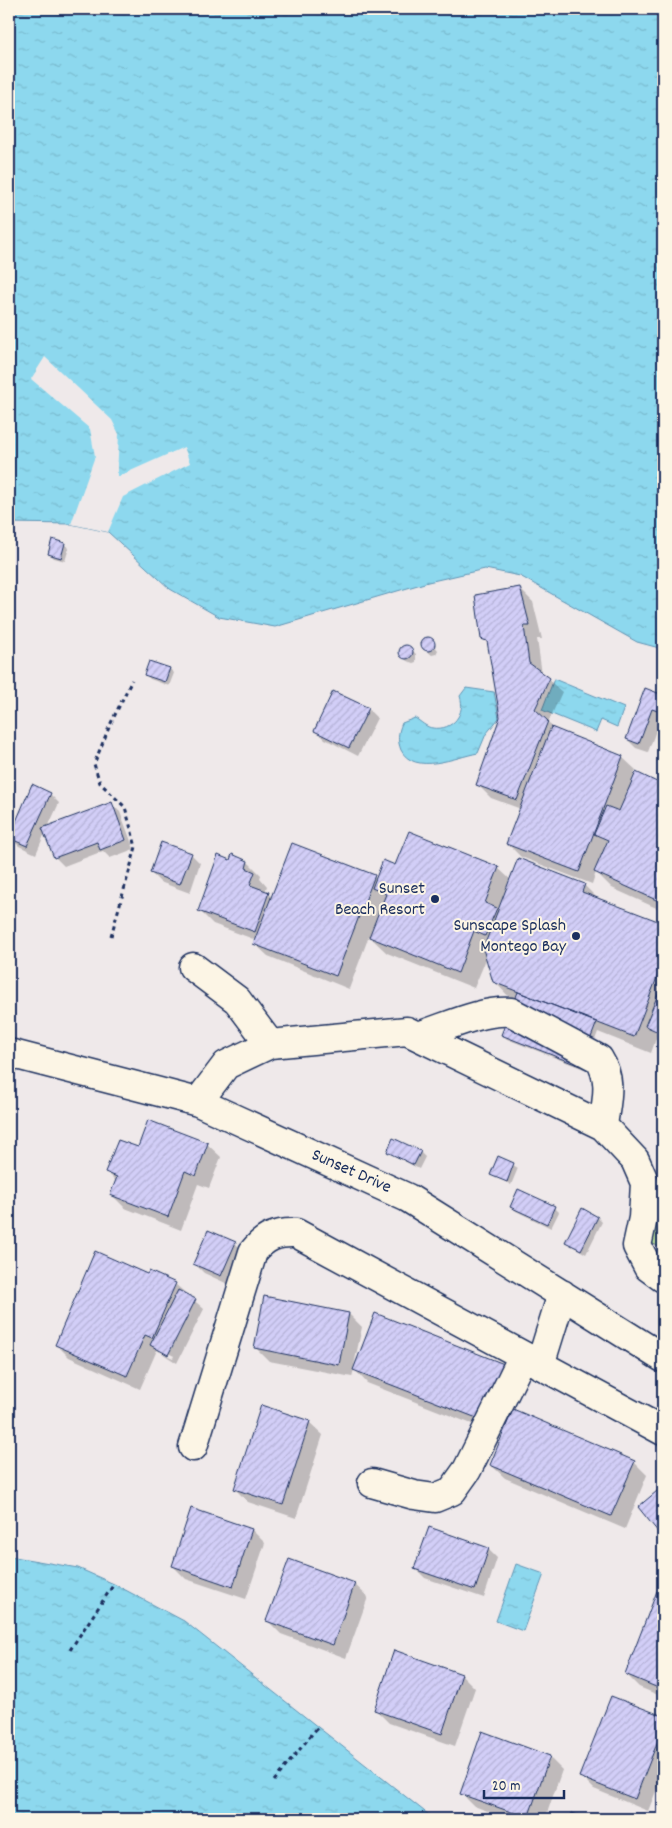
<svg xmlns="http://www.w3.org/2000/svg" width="672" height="1828" font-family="Dekko,sans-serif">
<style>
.garden{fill:#bce19b;stroke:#6c887c}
.water{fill:url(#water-ripples);stroke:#5f94b4}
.pier{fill:#efe9ea}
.shadow{fill:#0003;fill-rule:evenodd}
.building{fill:url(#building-hatch);stroke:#1b2f5e}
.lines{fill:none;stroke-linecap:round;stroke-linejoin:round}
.minor-casing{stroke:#1b2f5e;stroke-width:31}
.path{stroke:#1b2f5e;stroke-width:3;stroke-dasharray:4 4;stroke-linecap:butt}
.minor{stroke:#fcf5e5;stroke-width:28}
.poi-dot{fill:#1b2f5e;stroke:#fcf5e5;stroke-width:2}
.labels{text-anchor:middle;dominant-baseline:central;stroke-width:4;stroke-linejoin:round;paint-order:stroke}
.poi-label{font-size:18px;fill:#1b2f5e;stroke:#fcf5e5;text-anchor:end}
.street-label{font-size:18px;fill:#1b2f5e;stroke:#fcf5e5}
</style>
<defs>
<pattern id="water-ripples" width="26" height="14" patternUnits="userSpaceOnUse" patternTransform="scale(1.25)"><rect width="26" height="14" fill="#8dd8ee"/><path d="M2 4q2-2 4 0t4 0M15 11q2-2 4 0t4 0" fill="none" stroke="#79bace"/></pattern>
<pattern id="building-hatch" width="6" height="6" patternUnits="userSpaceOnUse" patternTransform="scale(1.25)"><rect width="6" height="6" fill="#d2cef7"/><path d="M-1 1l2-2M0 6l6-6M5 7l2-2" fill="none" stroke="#b4b1d6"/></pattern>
</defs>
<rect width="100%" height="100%" fill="#efe9ea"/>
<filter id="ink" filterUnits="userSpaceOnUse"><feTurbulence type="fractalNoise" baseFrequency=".02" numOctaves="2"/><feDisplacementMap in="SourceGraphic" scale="10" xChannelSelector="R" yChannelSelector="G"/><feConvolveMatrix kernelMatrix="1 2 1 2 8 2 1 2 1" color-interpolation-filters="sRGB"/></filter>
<g filter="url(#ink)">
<path class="garden" d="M663,1207v42l-17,-9z"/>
<path class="water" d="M9,9h654v640l-26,-7 -117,-66 -35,-7 -57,13 -153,45 -56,-10 -49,-28 -62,-57 -37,-8 -62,-1z
M554,679l70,29 -7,19 -16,-7 -5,12 -54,-22z
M466,688l28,4 5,26 -13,16 -8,19c-22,4 -64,23 -77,-3 -4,-10 -3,-17 1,-27l13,-5c5,3 12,10 18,10 20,3 33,-15 27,-32z
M9,1556l69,12 36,16 70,37 250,198h-425z
M516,1564l28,10 -21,57 -27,-10z"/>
<path class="pier" d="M45,357l67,63 7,14 -2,43 67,-30 6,16 -67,34 -15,35 -37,-8 24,-68 -5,-27 -59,-50z"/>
<path class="shadow" d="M64,544l5,4 -4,13 -11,-3 -5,-5z
M520,589l13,13 9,37h-5l5,35 20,18 -14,31 8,7 66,27 14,13 -2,3 29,13v125l-51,-23 -16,-16 -4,12 -71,-27 -13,-13 13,-35 -30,-11 -13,-13 23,-68 -12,-72 -7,-7z
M9,612l5,5 -5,24z
M425,638l4,1 9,11 -2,4 -4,1 -10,-8v-4z
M407,646l9,8v8l-3,1 -6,-2 -7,-8 3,-6z
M170,669l4,4 -5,13 -19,-7 -4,-4z
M646,690l17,7v21l-2,-1 -13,35 -12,-4 -9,-9z
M368,709l9,9 -19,38 -33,-17 -9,-9z
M50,794l9,9 -11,24 63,-24 9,9 14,37 -24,9 -7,-7 -39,15 -9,-9 -10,-24 -9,21 -17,-8 -9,-9z
M191,854l9,9 -10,30 -30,-11 -9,-9z
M231,861l17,1 13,13 -1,3 7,8 -2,6 7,5 102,-21 3,4 19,-13 102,1 13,12 73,5 15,15 64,25v115l-6,-4 -6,17 -53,-21 -14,37 -77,-30 -4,-4 8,-36 -16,-17 -8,-25 -13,31 -87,-35 -18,-17 -20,53 -81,-33 -14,-13 2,-3 -43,-16 -14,-14z
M207,1144l14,13 -12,31 -11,-4 -17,46 -56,-22 -13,-13 5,-13 -10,-10 31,-23z
M388,1152h32l5,5 -6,12z
M499,1157l19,11 -7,17 -19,-11z
M519,1191l35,16 5,5 -8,16 -35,-17 -5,-5z
M598,1218l4,4 -16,32 -20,-12z
M235,1243l9,9 -14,33 -26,-12 -9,-9z
M147,1276l28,8 29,25 -27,54 -20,-13 -17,39 -71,-32 -13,-13zM160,1349l14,7 -1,2 -13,-6z
M349,1314l13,13 -8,38 21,-50 120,118 -128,-50 -13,-14 -2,8 -83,-16 -13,-13z
M309,1422l14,13 -27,83 -48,-16 -13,-13z
M634,1462l13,13 -22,54 -120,-51 -14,-13z
M252,1530l13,13 -19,56 -60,-20 -13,-13z
M488,1549l9,9 -13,40 -59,-20 -9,-9z
M354,1584l14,13 -22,61 -65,-24 -13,-13z
M658,1592l5,2v103l-24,-10 -13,-13z
M462,1675l13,13 -20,58 -66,-23 -13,-13z
M612,1697l51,21v56l-15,37 -54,-22 -13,-13z
M549,1757l13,13 -17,49h-36l-35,-13 -13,-13z"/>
<path class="building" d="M52,539l13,4 -4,15 -13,-4z
M520,587l10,39h-6l5,37 21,15 -15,31 13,12 -31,79 -41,-15 24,-68 -13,-76 -6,-2 -6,-44z
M421 644a7 7 0 1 1 14 0a7 7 0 1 1-14 0Z
M399 652a7 7 0 1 1 14 0a7 7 0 1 1-14 0Z
M149,661l21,7 -5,14 -21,-7z
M645,688l18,7v18l-11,-4 -13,35 -13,-5z
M333,691l36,17 -20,40 -35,-17z
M551,727l72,29 -44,116 -73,-28z
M636,772l27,13v118l-69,-31 14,-32 -14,-6 12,-28 13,5z
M32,784l19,9 -24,53 -18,-8z
M112,802l14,38 -26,10 -3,-8 -43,16 -12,-30z
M409,831l90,36 -14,36 12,5 -12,28 -11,-5 -16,42 -89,-36 17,-43 -14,-6 11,-28 12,5z
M161,842l31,11 -12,31 -30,-11z
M292,843l83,32 -39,101 -83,-32z
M232,854l16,7 -2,7 9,4 -5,13 19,7 -14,40 -57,-21 20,-56 12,5z
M518,858l67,26 -3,8 81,31v39l-29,75 -141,-55 -10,-33z
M663,982v52l-18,-8z
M518,992l79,30 -17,44 -79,-31z
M148,1120l60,23 -12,33 -11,-5 -17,46 -58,-22 7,-18 -12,-5 13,-32 20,7z
M393,1138l28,13 -7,14 -27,-13z
M498,1156l16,7 -7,19 -17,-7z
M518,1189l37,17 -8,18 -37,-17z
M582,1208l16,9 -17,33 -16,-8z
M208,1230l28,12 -15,34 -28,-12z
M95,1251l52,23 2,-3 27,12 -24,55 -7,-3 -18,41 -72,-31z
M178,1290l18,9 -28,56 -18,-10z
M264,1296l85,17 -10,52 -85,-17z
M375,1313l129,51 -22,56 -129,-50z
M261,1405l49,16 -27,84 -49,-16z
M513,1409l122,52 -24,55 -121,-51z
M663,1486v52l-25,-31z
M191,1508l61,21 -19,58 -61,-21z
M429,1527l60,21 -14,42 -61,-21z
M289,1559l66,24 -22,62 -67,-24z
M657,1591l6,2v97l-38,-16z
M394,1650l68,24 -20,60 -68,-24z
M611,1696l52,20v12l-28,71 -56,-22z
M482,1731l68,25 -22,62 -68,-24z
M572,1813l18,6h-20z"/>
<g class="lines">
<defs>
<path id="minor" d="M193,967l44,33 33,44
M418,1036c29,-9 62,-26 93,-24l88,47c14,22 7,42 4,67
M9,1053l189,49 210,96 255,160
M198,1102l28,-37 44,-21 137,-13 196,95 32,34 10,23 -2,35 -6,28 11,21 15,11
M540,1365l22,-71
M193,1447l60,-195c12,-15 24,-20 43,-19l367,198
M372,1483l42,12 21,3 17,-7 15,-21 56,-114"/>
</defs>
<use href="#minor" class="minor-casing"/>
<path class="path" d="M111,936l25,-89 -11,-40 -25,-24 -6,-19 16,-39 22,-45
M70,1650l44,-66
M274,1781l43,-53"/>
<use href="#minor" class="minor"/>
</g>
</g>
<g class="poi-dot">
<circle cx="435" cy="899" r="5"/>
<circle cx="576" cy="936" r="5"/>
</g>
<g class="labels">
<g class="poi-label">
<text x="425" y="889">Sunset<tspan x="425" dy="21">Beach Resort</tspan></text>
<text x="566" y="926">Sunscape Splash<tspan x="566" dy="21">Montego Bay</tspan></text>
</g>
<g class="street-label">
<text transform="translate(351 1172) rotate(24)">Sunset Drive</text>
</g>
</g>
<rect width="672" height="1828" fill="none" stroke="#fcf5e5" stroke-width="30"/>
<rect x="15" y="15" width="642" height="1798" fill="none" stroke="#1b2f5e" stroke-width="2" filter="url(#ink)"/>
<path d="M484 1790v8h80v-8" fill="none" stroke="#1b2f5e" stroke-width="2.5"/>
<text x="492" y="1790" font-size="15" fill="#1b2f5e" stroke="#fcf5e5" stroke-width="4" paint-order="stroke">20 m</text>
</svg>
